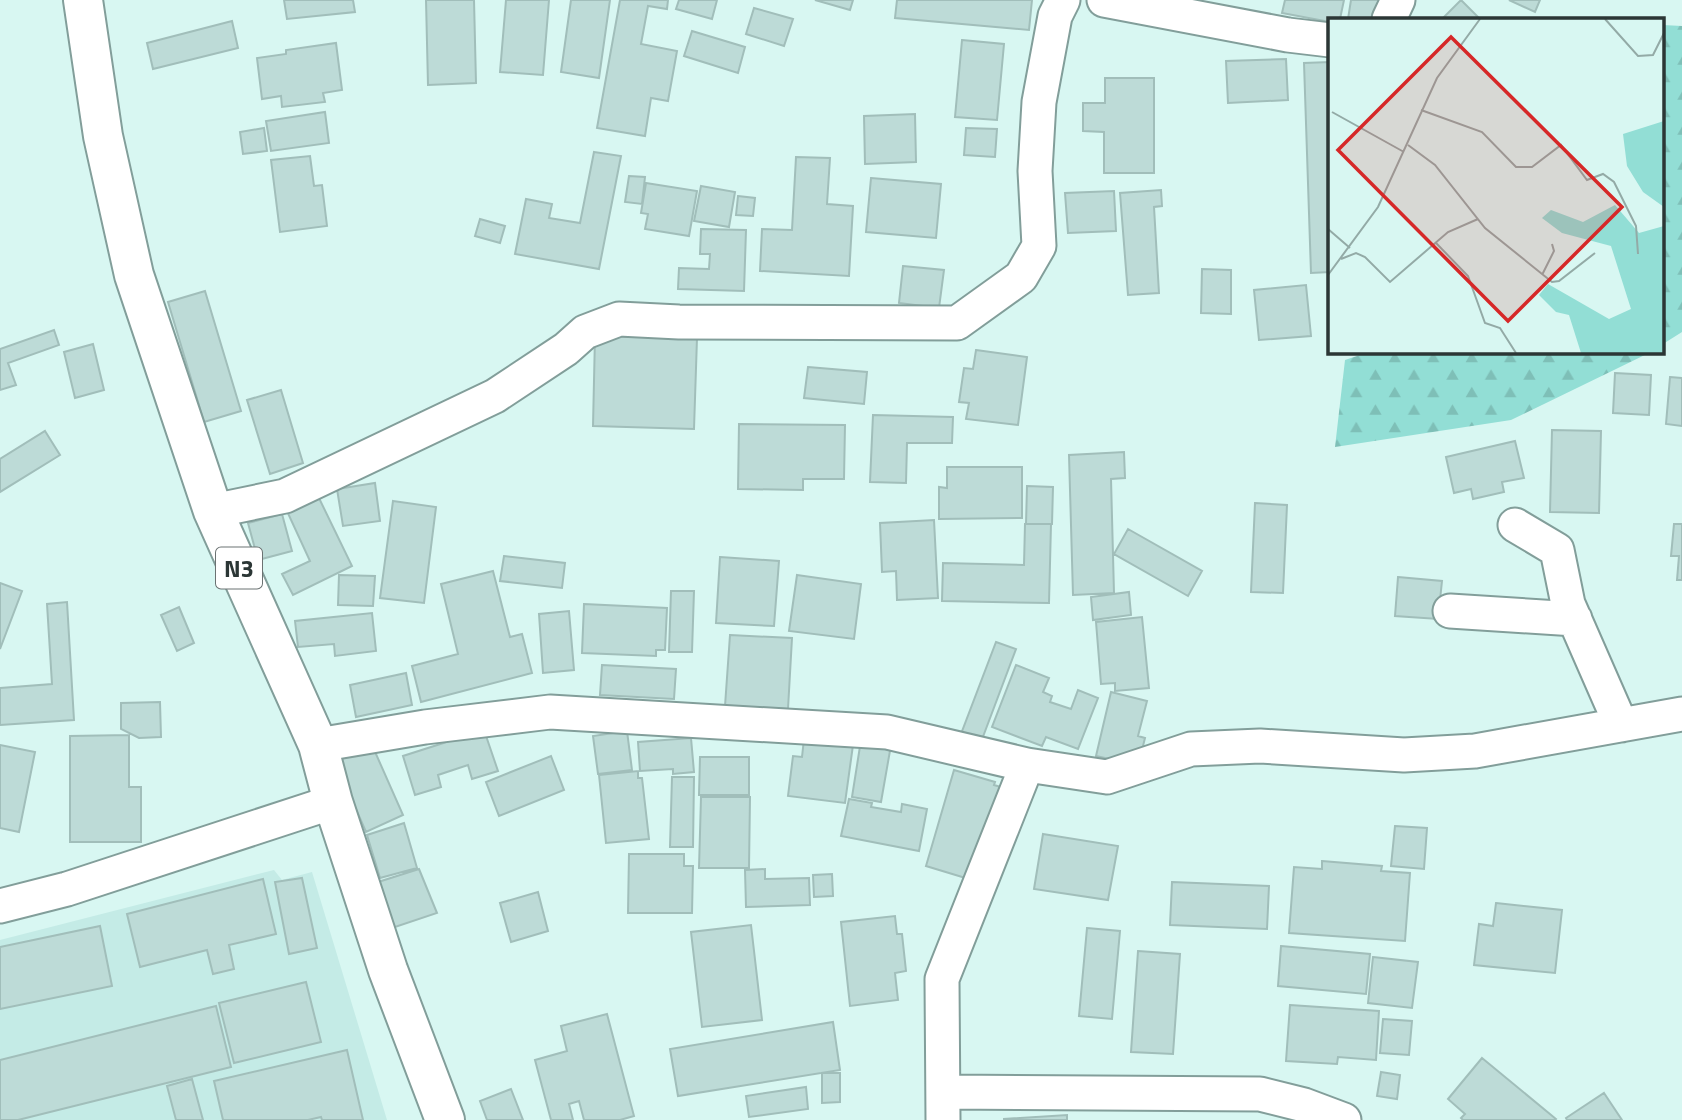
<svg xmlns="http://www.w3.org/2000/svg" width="1682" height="1120" font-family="'Titillium Web',sans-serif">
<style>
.built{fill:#c4ebe6}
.forest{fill:url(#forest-firs)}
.building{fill:#bddbd7;stroke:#a1beba;stroke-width:2}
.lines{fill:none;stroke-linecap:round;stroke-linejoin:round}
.minor-casing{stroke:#829e9a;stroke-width:37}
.primary-casing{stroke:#829e9a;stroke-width:42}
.minor{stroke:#fff;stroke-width:33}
.primary{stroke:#fff;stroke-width:38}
.labels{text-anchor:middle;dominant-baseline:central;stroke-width:7;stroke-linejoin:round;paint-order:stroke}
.shield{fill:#fff;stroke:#6b7272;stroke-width:2}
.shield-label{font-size:24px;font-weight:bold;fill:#2b3635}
.inset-road{fill:none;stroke:#93aaa6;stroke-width:2}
.view{fill:#d62828;fill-opacity:0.15;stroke:#d62828;stroke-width:3.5}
.inset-edge{fill:none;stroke:#2b3635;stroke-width:3.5}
</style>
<defs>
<pattern id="forest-firs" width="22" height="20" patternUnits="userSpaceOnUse" patternTransform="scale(1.75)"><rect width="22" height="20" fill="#92ded5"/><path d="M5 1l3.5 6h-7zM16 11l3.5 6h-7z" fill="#7ebfb7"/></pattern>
</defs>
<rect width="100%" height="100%" fill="#d8f7f2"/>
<path class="built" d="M274,870l8,10 30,-8 75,248h-387v-180z"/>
<path class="forest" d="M1663,25l19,1v306l-19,12z
M1369,352h282l-140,68 -176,27 10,-87z"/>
<path class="building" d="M284,0h69l2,12 -68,7z
M426,0h48l2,83 -48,2z
M506,0h43l-6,75 -43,-3z
M571,0h39l-11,78 -38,-6z
M620,0h48l-1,9 -19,-3 -7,38 36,7 -9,50 -17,-3 -6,38 -48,-8z
M679,0h38l-5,19 -36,-10z
M815,0h38l-3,10z
M897,0h135l-3,30 -134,-12z
M1285,0h59l-4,19h-10v3l-48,-9z
M1351,0h29l-3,19h-29z
M1461,0l19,19h-38z
M1509,0h31l-5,12z
M754,8l39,11 -9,27 -38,-12z
M232,21l6,27 -85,21 -6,-26z
M692,31l53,16 -7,26 -54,-17z
M962,40l42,4 -7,76 -42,-3z
M336,43l6,47 -19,3 2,9 -43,5 -1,-11 -19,3 -5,-41 29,-4v-4z
M1286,59l2,41 -60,3 -2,-42z
M1330,62v210l-19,1 -7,-210z
M1105,78h49v95h-50v-41l-21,-1v-28h22z
M325,112l4,31 -58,8 -5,-30z
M915,114l1,48 -51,2 -1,-48z
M264,128l3,23 -24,3 -3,-22z
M966,128l31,1 -2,28 -31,-2z
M594,152l27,4 -22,113 -84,-15 11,-55 26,5 -3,14 31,5z
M310,156l4,30 8,-1 5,41 -47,6 -9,-72z
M796,157l34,1 -3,46 26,2 -4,70 -89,-5 2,-42 30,1z
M629,176l16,1 -3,27 -17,-2z
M871,178l70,6 -5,54 -70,-6z
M646,183l51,8 -8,45 -44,-7 3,-15 -7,-1z
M701,186l34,6 -6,35 -35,-6z
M1161,190l1,16 -8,1 5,86 -31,2 -8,-102z
M1114,191l2,40 -48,2 -3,-40z
M738,196l17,2 -2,18 -17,-1z
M480,219l25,7 -5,17 -25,-7z
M701,229l45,1 -2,61 -66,-2 1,-21 30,1 1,-15h-10z
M903,266l41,4 -5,38 -40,-5z
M1202,269l29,1v44l-30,-1z
M1306,285l5,51 -52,4 -5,-50z
M205,291l36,120 -37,11 -36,-120z
M54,330l5,15 -51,18 8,22 -16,5v-41z
M595,336l102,2 -3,91 -101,-3z
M93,344l11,46 -29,8 -11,-46z
M976,350l51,7 -9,68 -52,-6 3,-16 -10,-1 5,-34 9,1z
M808,367l59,5 -3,32 -60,-6z
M1615,373l36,2 -2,40 -36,-2z
M1670,377l12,1v48l-16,-2z
M281,390l22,73 -33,11 -23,-74z
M873,415l80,2 -1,26h-45l-1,40 -36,-1z
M739,424l106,1 -1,54h-41v11l-65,-1z
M1552,430l49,1 -2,82 -49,-1z
M45,431l15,24 -60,37v-33z
M1515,441l9,37 -22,4 2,10 -31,7 -2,-10 -17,4 -8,-36z
M1124,452l1,26 -14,1 3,114 -41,2 -4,-140z
M947,467h75v51l-83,1v-32l8,1z
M375,483l5,38 -37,5 -6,-37z
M1027,486l26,1 -1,37h-26z
M317,494l35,72 -59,29 -11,-21 28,-13 -24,-52z
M393,501l43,6 -12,96 -44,-5z
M1255,503l32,2 -4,88 -32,-1z
M282,514l10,37 -34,9 -10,-37z
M934,520l4,78 -41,2 -1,-29 -14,1 -2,-49z
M1025,524h26l-2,79 -107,-2 1,-38 81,2z
M1674,524h8v56h-5l2,-24h-8z
M1128,529l74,42 -14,25 -74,-42z
M504,556l61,7 -3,25 -62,-7z
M720,557l59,4 -5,65 -58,-3z
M493,571l17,66 12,-3 10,39 -111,29 -9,-36 46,-12 -17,-70z
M339,575l36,1 -2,30 -35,-1z
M797,575l64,9 -7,55 -65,-8z
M1398,577l44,4 -4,38 -43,-3z
M0,583l22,8 -22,58z
M671,591h23l-2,61h-23z
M1129,592l2,23 -38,5 -2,-23z
M67,602l7,118 -74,5v-37l52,-4 -5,-80z
M584,604l83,4 -2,42h-9v6l-74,-3z
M179,607l15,36 -17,8 -16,-36z
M569,611l5,59 -31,3 -4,-59z
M372,613l4,38 -41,5 -1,-12 -36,3 -3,-26z
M1142,617l7,71 -34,3v-8l-14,1 -5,-62z
M730,635l62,3 -4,71 -63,-3z
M996,642l20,7 -35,93 -20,-8z
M602,665l74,4 -2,30 -74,-4z
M1016,665l33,13 -6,14 9,4 -2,6 21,7 7,-19 20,8 -20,51 -32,-12 -4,9 -50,-19z
M406,673l6,32 -56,12 -6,-32z
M1111,692l36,9 -9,35 7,2 -5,20 -8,6 -36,-8z
M160,702l1,35 -22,1 -18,-9v-26z
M484,730l14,41 -26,8 -4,-14 -30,10 3,12 -26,8 -12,-39z
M627,731l5,39 -34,4 -5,-38z
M129,735v52h12v55h-71v-106z
M691,738l3,34 -21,2v-5l-33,2 -2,-29z
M804,739l49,6 -8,58 -57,-7 5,-40 9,1z
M861,740l30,5 -10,57 -29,-5z
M0,745l35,7 -16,80 -19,-4z
M372,745l31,70 -37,17 -31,-71z
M551,756l13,34 -65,26 -13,-34z
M700,757h49v38h-50z
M954,770l41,12 -1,3 10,3 -32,92 -46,-14z
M638,771v7h4l7,61 -43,4 -7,-68z
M672,777h22l-1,70h-23z
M701,797h49l-1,71h-50z
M849,799l23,4 -1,4 30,5 1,-8 25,5 -8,42 -78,-15z
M404,823l13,45 -37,10 -13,-43z
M1395,826l32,2 -3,41 -33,-3z
M1043,834l75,12 -10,54 -74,-11z
M629,854h55v12h9l-1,47h-64z
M1322,861l60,5 -1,5 29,2 -5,68 -116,-8 5,-66 28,2z
M419,869l18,44 -45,15 -17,-45z
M765,869v10l44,-1 1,27 -64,2 -1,-37z
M832,874l1,22 -19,1 -1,-22z
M302,878l15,70 -28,6 -14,-72z
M263,879l13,55 -47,11 5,24 -21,5 -6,-24 -67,17 -13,-53z
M1172,882l97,4 -2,43 -97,-4z
M538,892l10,39 -37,11 -11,-39z
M1496,903l66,7 -7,63 -81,-8 5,-41 14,2z
M895,916l2,18h5l4,37 -11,2 3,27 -48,6 -9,-84z
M751,925l11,95 -60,7 -11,-95z
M100,926l12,60 -112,23v-62z
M1087,928l33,3 -8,88 -33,-3z
M1281,946l89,8 -4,40 -88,-8z
M1138,951l42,3 -7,100 -42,-2z
M1373,957l45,5 -6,46 -44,-5z
M306,982l15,60 -87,21 -15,-60z
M1290,1005l89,6 -3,49 -38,-3 -1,7 -51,-3z
M216,1006l15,61 -213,53h-18v-60z
M607,1014l27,102 -14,4h-36l-5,-19 -10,3 4,16h-22l-16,-60 32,-9 -6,-25z
M1383,1019l29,2 -3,34 -29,-2z
M833,1022l7,48 -162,26 -8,-47z
M347,1050l16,70h-41l-1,-3 -13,3h-85l-9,-39z
M1482,1058l74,61 -1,1h-92l-2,-2 4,-4 -17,-15z
M1381,1072l19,3 -3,24 -20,-3z
M822,1073h18v29l-18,1z
M192,1079l11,41h-27l-9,-34z
M806,1087l2,22 -59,8 -3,-21z
M511,1089l12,31h-36l-7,-19z
M1604,1093l18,27h-55l-1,-2z
M1067,1115v5h-63v-1z"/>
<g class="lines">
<defs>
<path id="minor" d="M1104,0l184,35 42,5
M1389,19l9,-19
M213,511l72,-15 210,-100 71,-47 19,-17 34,-13 60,3 278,1 64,-46 18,-31 -4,-75 4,-69 16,-86 8,-16
M1515,525l42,25 11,54 53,121
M1450,611l125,8
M318,745l107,-18 125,-15 337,20 140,33 80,12 84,-28 69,-3 144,9 71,-4 207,-37
M0,906l67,-17 266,-87
M943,1092l317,2 44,11 40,15
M943,1120l-1,-141 85,-214"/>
<path id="primary" d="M83,0l20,136 31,139 79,236 105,234 15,57 55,168 57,150"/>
</defs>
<use href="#minor" class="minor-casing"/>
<use href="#primary" class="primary-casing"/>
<use href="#minor" class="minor"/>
<use href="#primary" class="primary"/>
</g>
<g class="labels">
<rect class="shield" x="216" y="547.5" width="46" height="41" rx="5"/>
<g class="shield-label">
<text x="239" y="568">N3</text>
</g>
</g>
<g transform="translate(1328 18)">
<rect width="336" height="336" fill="#d8f7f2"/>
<path d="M336,103v86l-21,-15 -16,-26 -4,-32zM287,187l24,28 25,-7v127h-83l-12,-38 -13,-3 -17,-17 9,-11 61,35 22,-10 -20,-63 -49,-13 -20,-15 9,-8 32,12z" fill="#92ded5"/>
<path class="inset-road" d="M277,1l33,37 15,-1 11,-22M93,92l61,22 34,35h16l29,-22 26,35 16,-6 11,8 22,44 2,28M4,94l72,40M80,127l27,20 50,63 67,54 7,-1 36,-28M0,211l22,19M108,225l32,33 17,47 15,5 16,25M13,241l15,-6 9,4 25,25 58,-50 30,-13M0,257l50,-68 59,-129 43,-59M214,257l12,-24 -2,-7"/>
<path class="view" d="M123,19l171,170 -114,114 -170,-171z"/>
<rect width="336" height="336" class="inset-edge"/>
</g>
</svg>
